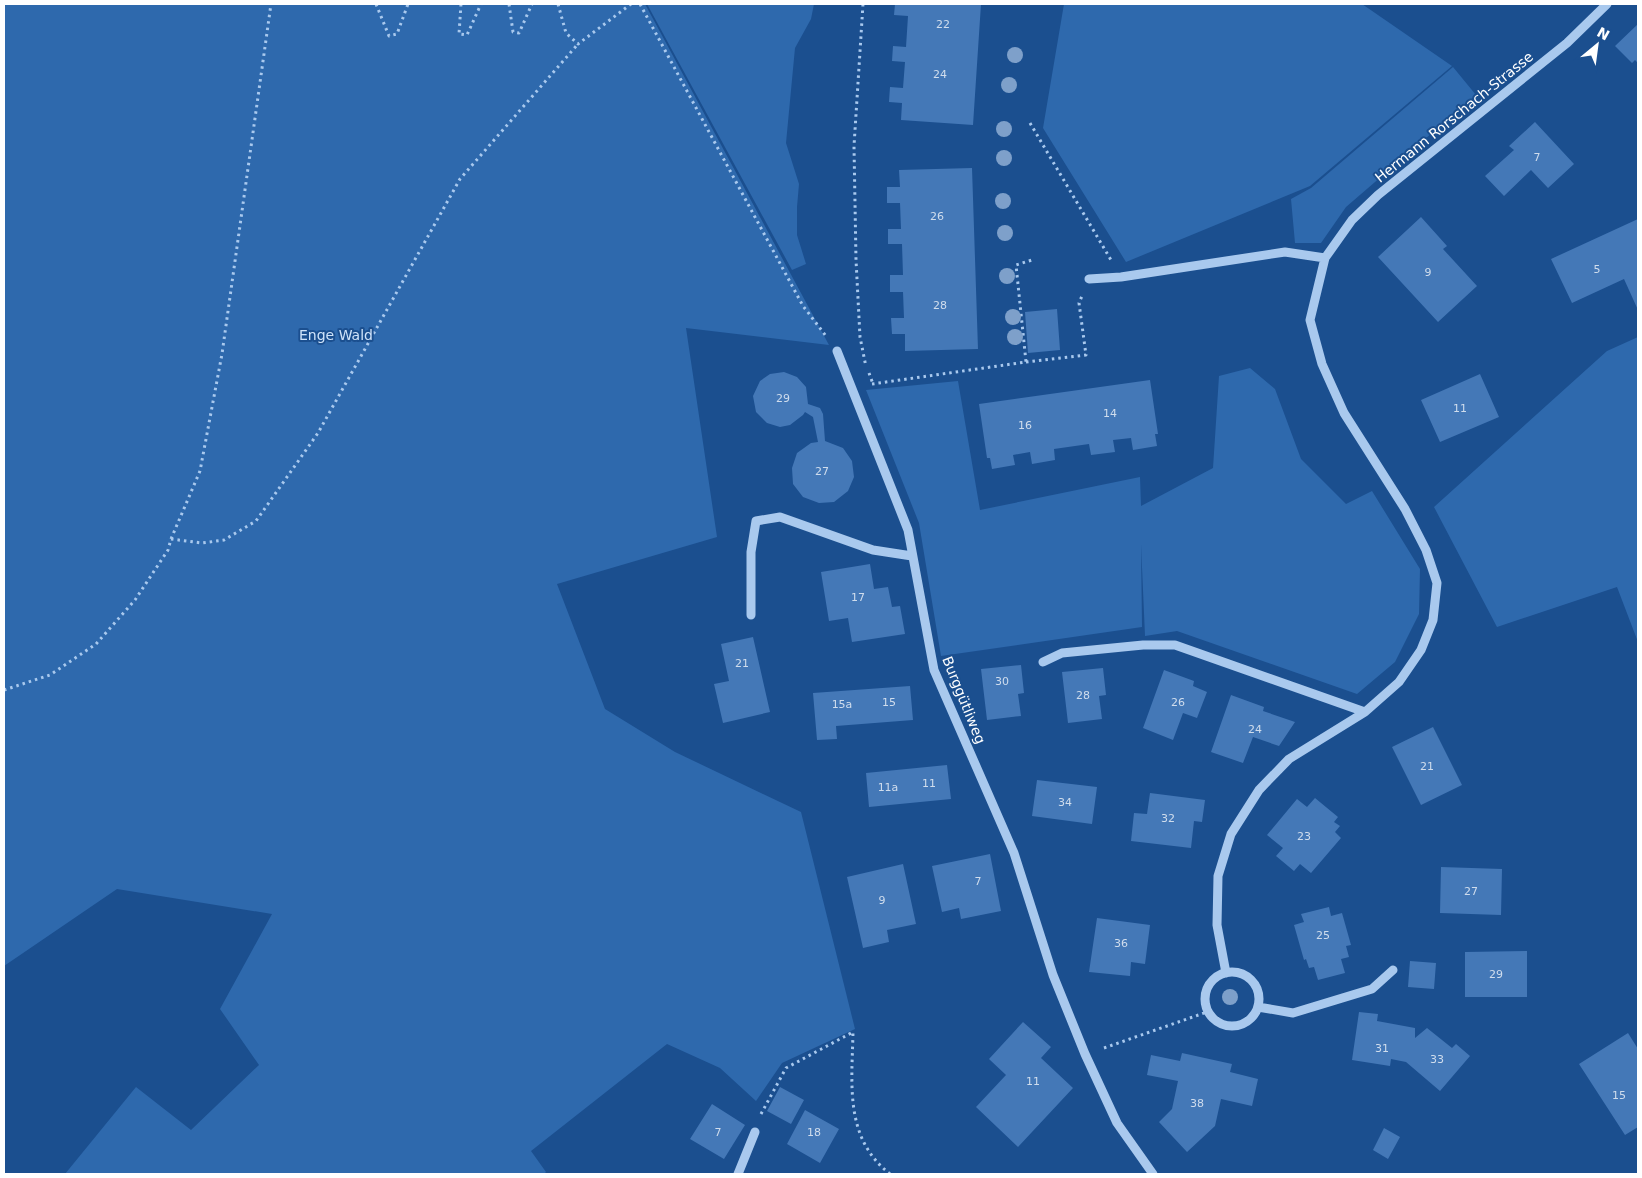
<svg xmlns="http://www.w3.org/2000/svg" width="1642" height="1178" font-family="'DejaVu Sans',sans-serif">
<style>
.green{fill:#2e69ad}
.building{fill:#4478b7}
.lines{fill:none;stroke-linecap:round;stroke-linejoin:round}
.path{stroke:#a9c9ee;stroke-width:3;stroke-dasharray:2.5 4;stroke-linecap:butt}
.minor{stroke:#a9c9ee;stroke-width:9}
.tree{fill:#7ea0ca}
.labels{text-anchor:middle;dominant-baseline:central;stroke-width:4;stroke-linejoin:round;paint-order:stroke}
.number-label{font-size:11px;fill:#d0dded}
.street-label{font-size:14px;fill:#fff;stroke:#1b4f8f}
.park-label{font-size:14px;fill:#cfe3fa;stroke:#1b4f8f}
</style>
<rect width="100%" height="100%" fill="#1b4f8f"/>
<path class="green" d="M4,4h641l184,341 -143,-17 31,209 -160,47 48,125 70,43 126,60 54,217 -73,34 -26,38 -36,-33 -53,-24 -136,107 15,21 -2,2h-479l71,-87 55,43 68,-65 -39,-56 52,-95 -155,-25 -113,77z
M647,4h167l-3,15 -16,29 -9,95 13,41 -2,23v28l9,29 -14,6z
M1064,4h298l90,62 -142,120 -184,76 -83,-134z
M1453,67l23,28 -130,112 -25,36h-26l-4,-44 20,-11z
M1638,337v305l-21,-55 -120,40 -63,-120 173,-156z
M1250,368l25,21 26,70 45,45 26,-13 48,78 -1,45 -24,48 -38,32 -180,-63 -32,5 -4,-92 1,83 -201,29 -22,-133 -53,-133 92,-9 22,129 160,-33 1,29 72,-38 6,-92z"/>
<path class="building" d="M895,4h86l-8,121 -72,-5 1,-17 -13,-1 1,-15 13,1 2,-26 -13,-1 1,-15 13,1 2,-31 -14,-1z
M1638,24v39l-3,-3 -3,3 -17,-17z
M1535,122l39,42 -26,24 -17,-18 -27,26 -19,-20 29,-26 -5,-4z
M972,168l6,181 -73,2v-17h-13l-1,-16h13l-1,-26h-13v-17h13l-1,-31h-14v-15h13l-1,-26h-13v-16h13l-1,-17z
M1421,217l26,29 -4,3 34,37 -39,36 -60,-65z
M1638,219v91l-14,-31 -52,24 -21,-44z
M1057,309l3,41 -32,3 -3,-41z
M784,372l13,5 9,10 2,17 12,4 3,6 2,27 18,7 9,13 2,16 -6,14 -14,11 -15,1 -16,-6 -10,-13 -1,-16 5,-15 14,-10 7,-1 -5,-25 -8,-5 -2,3 -13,10 -10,2 -13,-4 -11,-11 -3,-16 7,-15 10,-7z
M1480,374l19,43 -59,25 -19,-42z
M1150,380l8,54h-3l2,12 -24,4 -2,-12 -18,2 2,12 -24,3 -2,-11 -35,5 1,11 -23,4 -2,-12 -17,3 2,10 -23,4 -2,-11h-3l-8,-54z
M870,564l4,25 14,-2 4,20 8,-1 5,28 -53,8 -4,-24 -19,3 -8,-49z
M753,637l17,75 -47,11 -9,-39 15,-3 -8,-37z
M1021,665l3,28 -6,1 3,22 -34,4 -6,-51z
M1103,668l3,27 -7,1 3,23 -34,4 -6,-51z
M1164,670l30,11 -1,5 14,6 -10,26 -14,-5 -10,27 -30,-12z
M910,686l3,34 -77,6 1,13 -20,1 -4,-47z
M1231,695l33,12 -1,4 32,11 -16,24 -26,-9 -10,26 -32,-11z
M1433,727l29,58 -41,20 -29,-58z
M947,765l4,34 -82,8 -3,-34z
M1037,780l60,7 -5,37 -60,-8z
M1150,793l55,7 -3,22 -8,-1 -3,27 -60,-7 3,-28 13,1z
M1315,798l23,19 -4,5 6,4 -5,6 6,6 -30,35 -11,-9 -6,7 -18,-15 7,-8 -16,-13 30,-36 10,8z
M990,854l11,57 -40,8 -2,-11 -17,4 -10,-46z
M903,864l13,60 -29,6 2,12 -26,6 -16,-71z
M1441,867l61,2 -1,46 -61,-2z
M1329,907l2,9 11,-3 9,32 -5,1 3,11 -8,2 4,14 -27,7 -4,-13 -5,1 -3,-9 -2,1 -10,-35 10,-3 -3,-8z
M1097,918l53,7 -5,39 -14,-2 -1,14 -41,-4z
M1527,951v46h-62v-45z
M1410,961l26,2 -2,26 -26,-2z
M1359,1012l19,2 -1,7 38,7v10l12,-10 25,20 4,-4 14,12 -30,35 -34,-29 -15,-3 -1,7 -38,-6z
M1023,1022l28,25 -10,11 32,30 -55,59 -42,-40 30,-32 -17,-16z
M1628,1033l10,16v78l-13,8 -46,-71z
M1182,1053l50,11 -2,8 28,7 -6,27 -31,-7 -6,27 -28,26 -28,-30 13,-13 6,-28 -31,-6 4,-20 29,6z
M780,1087l24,13 -13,24 -24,-13z
M712,1104l33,21 -21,34 -34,-20z
M805,1110l34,19 -19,34 -33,-19z
M1384,1128l16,9 -12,22 -15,-9z"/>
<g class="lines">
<path class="path" d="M376,4l13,32 8,-2 11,-30
M461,4l-2,30 8,1 14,-31
M509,4l4,28 6,1 13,-29
M558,4l8,29 12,11 53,-40
M640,4l163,302 23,30
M863,4l-9,142 2,114 4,77 6,30
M1030,123l81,137
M1026,362l60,-7 -7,-52 3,-7
M869,373l4,11
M872,384l154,-22 -10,-97 16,-5
M171,539l31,4 22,-3 32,-19 62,-88 142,-254 118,-135
M4,690l46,-15 46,-31 39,-44 33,-50 3,-11 29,-68 22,-117 49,-350
M1104,1048l103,-36
M761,1114l25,-46 67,-36c-1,52 -9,106 37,142"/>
<path class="minor" d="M1089,279l32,-2 164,-25 40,6
M837,351l71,179 26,140 80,183 39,122 32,79 32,69 36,51
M751,615v-63l5,-31 24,-4 93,33 39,6
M1043,662l19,-9 81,-8h32l190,67
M1205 999a27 27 0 1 1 54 0a27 27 0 1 1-54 0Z
M1226,973l-9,-48 1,-49 13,-42 28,-44 30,-31 76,-47 34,-30 22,-32 12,-30 4,-37 -11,-33 -21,-41 -61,-96 -22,-49 -12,-44 15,-62 27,-38 26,-25 189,-152 40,-39
M1258,1007l35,6 79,-24 21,-19
M738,1174l17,-42"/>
</g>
<g class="tree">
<circle cx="1015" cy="55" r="8"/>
<circle cx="1009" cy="85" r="8"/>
<circle cx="1004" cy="129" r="8"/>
<circle cx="1004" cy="158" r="8"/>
<circle cx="1003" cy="201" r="8"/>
<circle cx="1005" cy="233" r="8"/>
<circle cx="1007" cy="276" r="8"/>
<circle cx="1013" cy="317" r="8"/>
<circle cx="1015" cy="337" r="8"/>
<circle cx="1230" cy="997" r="8"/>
</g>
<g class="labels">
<g class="number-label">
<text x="943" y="24">22</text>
<text x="940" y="74">24</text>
<text x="1537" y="157">7</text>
<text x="937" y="216">26</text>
<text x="1597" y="269">5</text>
<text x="1428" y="272">9</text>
<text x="940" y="305">28</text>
<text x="783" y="398">29</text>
<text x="1460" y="408">11</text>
<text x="1110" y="413">14</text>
<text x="1025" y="425">16</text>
<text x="822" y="471">27</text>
<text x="858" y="597">17</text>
<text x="742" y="663">21</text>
<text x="1002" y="681">30</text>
<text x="1083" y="695">28</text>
<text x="889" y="702">15</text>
<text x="1178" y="702">26</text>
<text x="842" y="704">15a</text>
<text x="1255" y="729">24</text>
<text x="1427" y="766">21</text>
<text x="929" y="783">11</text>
<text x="888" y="787">11a</text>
<text x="1065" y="802">34</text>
<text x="1168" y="818">32</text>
<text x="1304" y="836">23</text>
<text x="978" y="881">7</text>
<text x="1471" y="891">27</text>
<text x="882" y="900">9</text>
<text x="1323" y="935">25</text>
<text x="1121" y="943">36</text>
<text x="1496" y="974">29</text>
<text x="1382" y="1048">31</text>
<text x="1437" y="1059">33</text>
<text x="1033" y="1081">11</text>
<text x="1619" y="1095">15</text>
<text x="1197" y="1103">38</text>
<text x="718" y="1132">7</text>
<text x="814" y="1132">18</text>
</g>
<g class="street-label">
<text transform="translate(1454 117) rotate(-39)">Hermann Rorschach-Strasse</text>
<text transform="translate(964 700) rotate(68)">Burggütliweg</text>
</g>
<g class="park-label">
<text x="336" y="335">Enge Wald</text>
</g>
</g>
<rect width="1642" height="1178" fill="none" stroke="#ffffff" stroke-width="10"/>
<g transform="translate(1597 45) rotate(29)" stroke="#1b4f8f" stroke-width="4" paint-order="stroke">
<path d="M0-4L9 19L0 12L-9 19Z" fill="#ffffff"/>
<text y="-8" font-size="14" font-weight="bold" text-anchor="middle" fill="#ffffff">N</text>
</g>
</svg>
